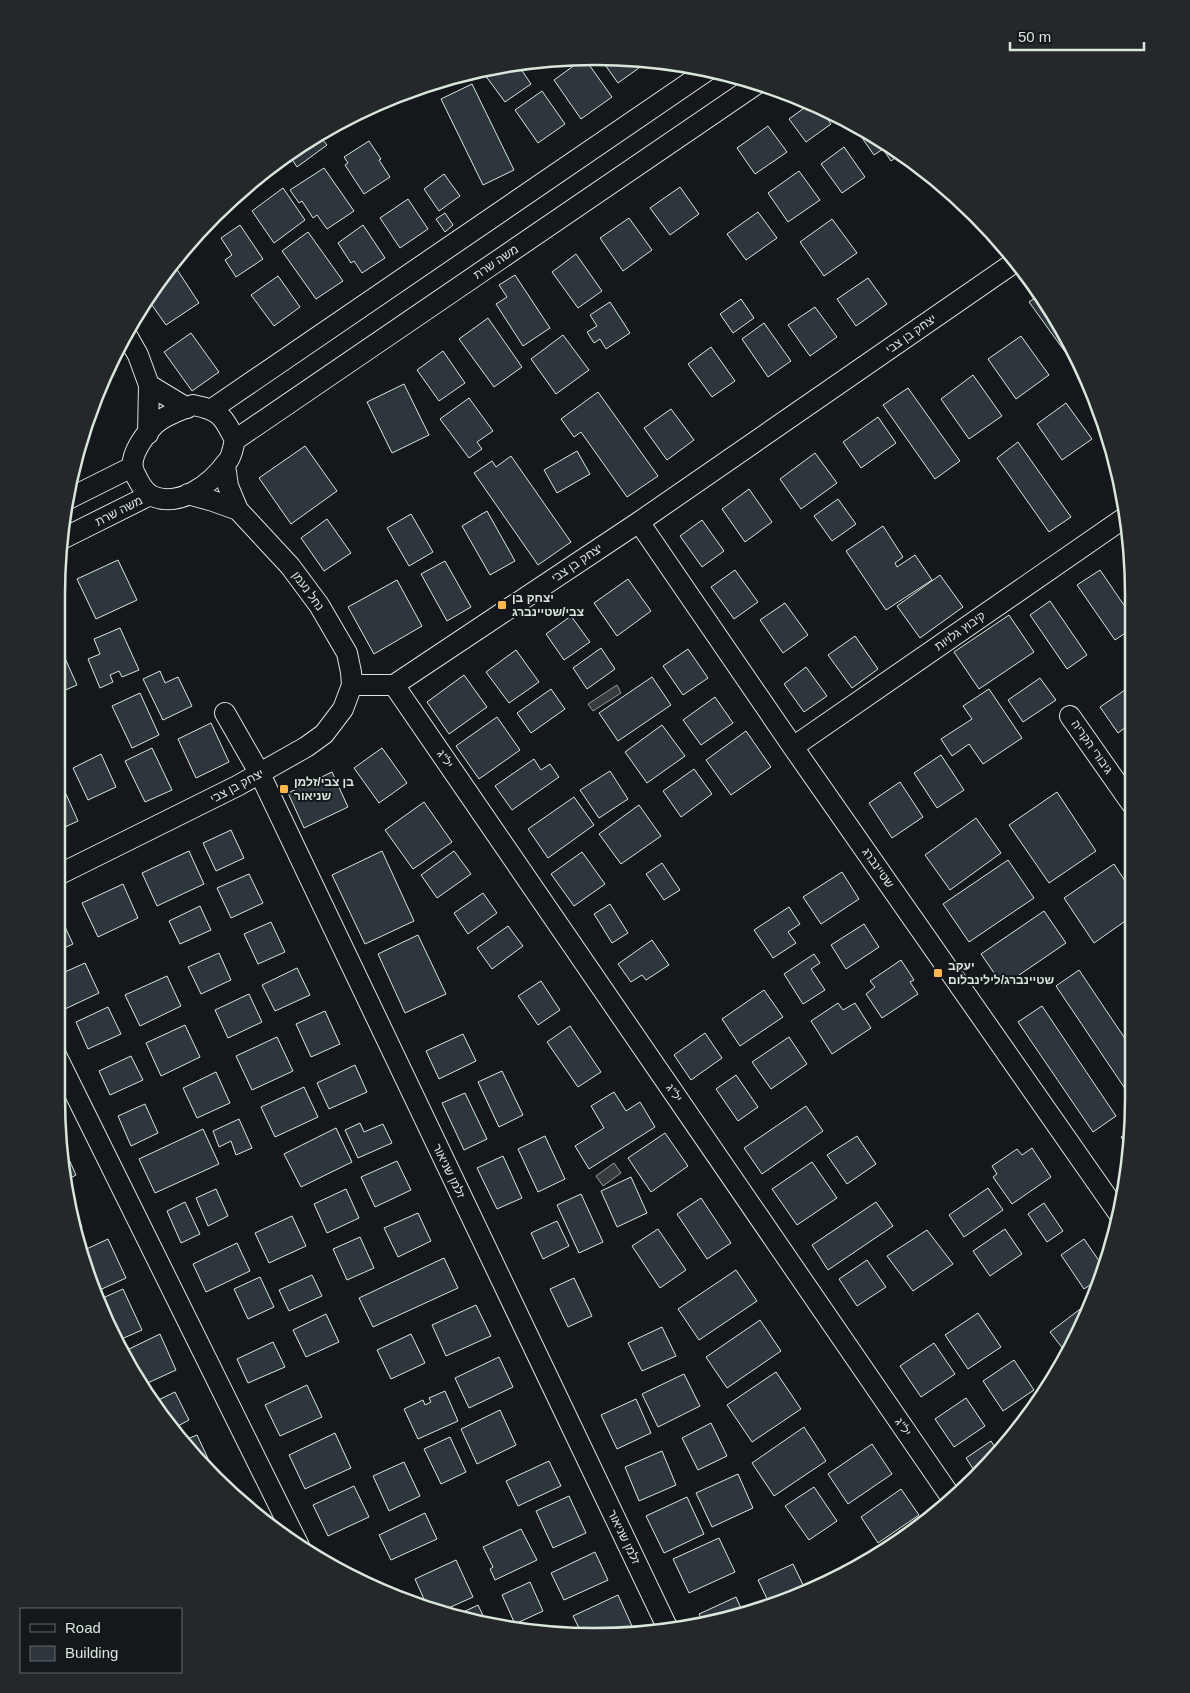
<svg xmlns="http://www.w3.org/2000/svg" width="1190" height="1693" font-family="Arial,Heebo,sans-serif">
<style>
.water{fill:#363b3e;stroke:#939e99}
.building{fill:#2c363c;stroke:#d8e6dc}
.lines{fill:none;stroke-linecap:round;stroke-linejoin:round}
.minor-casing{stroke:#d8e6dc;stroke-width:22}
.minor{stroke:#14181c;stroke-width:20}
.poi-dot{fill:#ffb74d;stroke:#14181c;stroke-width:2}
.labels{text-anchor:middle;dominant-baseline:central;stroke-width:4;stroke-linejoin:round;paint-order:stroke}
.street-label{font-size:12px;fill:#d8e6dc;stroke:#14181c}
.poi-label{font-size:12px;font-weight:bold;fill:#d8e6dc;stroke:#14181c;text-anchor:start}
.rim{fill:none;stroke:#d8e6dc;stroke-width:2.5}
</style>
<rect width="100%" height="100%" fill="#14181c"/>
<path class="water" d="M617,685l4,8 -28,18 -5,-7z
M614,1163l7,10 -18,13 -7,-10z"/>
<path class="building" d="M630,57l9,2 4,6 -25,18 -15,-21 5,-4z
M583,59h2l27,38 -31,22 -27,-39z
M517,63l14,21 -26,18 -23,-31z
M472,84l42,86 -31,15 -42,-86z
M542,91l23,33 -27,19 -23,-33z
M392,99l-22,15 -3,-4z
M811,103l7,3 13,18 -25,18 -17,-23z
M768,126l19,26 -32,22 -18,-26z
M865,131l36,23 -10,7 -8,-12 -9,6 -14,-20z
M318,134l9,11 -30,22 -8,-12z
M369,141l12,18 -2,1 11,17 -26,17 -19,-29 3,-2 -4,-6z
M844,147l21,30 -23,16 -21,-29z
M324,168l30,43 -27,18 -10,-14 -4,3 -11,-17 -3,2 -9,-13z
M799,171l21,29 -32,22 -20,-29z
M444,174l16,22 -21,15 -15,-22z
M680,187l19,27 -29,21 -20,-27z
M283,188l22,32 -31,23 -22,-32z
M408,199l20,30 -28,19 -20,-30z
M758,212l19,26 -31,22 -19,-26z
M445,213l8,12 -8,7 -9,-13z
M629,218l23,32 -29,21 -23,-33z
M832,219l25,34 -33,23 -24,-34z
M240,225l23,34 -27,18 -11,-17 7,-5 -11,-17z
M363,225l22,33 -23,15 -8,-12 -3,2 -13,-20z
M308,232l35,49 -27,18 -34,-48z
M576,254l26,37 -24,17 -26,-36z
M176,268l23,35 -33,22 -19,-27 13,-19z
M515,275l35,53 -27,18 -27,-42 11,-7 -8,-12z
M278,276l22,31 -26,19 -23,-31z
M868,278l19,26 -31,22 -19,-27z
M1038,296l40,61 3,7 -5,3 -47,-65z
M741,299l13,19 -21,15 -13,-19z
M610,302l20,31 -24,16 -6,-10 -6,4 -7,-11 10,-6 -7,-11z
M815,307l22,30 -27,19 -22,-31z
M488,318l34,49 -28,20 -35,-48z
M764,323l27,38 -23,16 -26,-38z
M191,333l28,39 -27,19 -28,-39z
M563,335l26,35 -33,24 -25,-35z
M1021,336l28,39 -33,24 -28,-40z
M711,347l24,34 -23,16 -24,-33z
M443,351l22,32 -26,18 -22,-31z
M973,375l29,41 -33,23 -28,-40z
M404,384l25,51 -37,18 -25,-51z
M908,388l52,73 -25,18 -52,-74z
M598,392l60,84 -31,21 -46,-65 -7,5 -13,-18z
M469,398l24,33 -16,11 5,7 -13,9 -29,-39z
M1066,403l26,36 -30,21 -25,-36z
M671,409l23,31 -27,20 -23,-32z
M878,417l18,26 -35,25 -18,-26z
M1018,442l53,75 -22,15 -52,-74z
M305,446l32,45 -46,33 -32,-46z
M577,451l13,23 -33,19 -13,-23z
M815,453l22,30 -36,26 -21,-30z
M511,456l60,86 -33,23 -64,-92 18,-12 4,6z
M749,489l23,33 -27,20 -23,-33z
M838,499l18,25 -24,17 -18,-25z
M487,511l28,50 -25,14 -28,-49z
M411,514l22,38 -24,14 -22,-38z
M327,519l24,34 -27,18 -23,-33z
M702,520l22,31 -22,16 -22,-31z
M883,526l20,31 -8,6 2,4 18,-12 17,25 -46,30 -40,-59z
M118,560l19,40 -41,19 -19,-40z
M445,561l26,46 -24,14 -26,-47z
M735,570l23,32 -24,17 -23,-32z
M1100,570l30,44v16l-15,10 -38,-55z
M940,575l23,32 -43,31 -23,-32z
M628,579l23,32 -34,25 -23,-33z
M397,580l25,46 -48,28 -26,-47z
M1050,601l37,54 -20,14 -37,-54z
M785,603l23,32 -25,18 -23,-33z
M1009,615l25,37 -55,37 -25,-37z
M571,616l19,26 -26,18 -18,-26z
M120,628l19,42 -17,7 -3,-6 -9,4 3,7 -13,6 -12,-29 12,-5 -6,-15z
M855,636l23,33 -26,19 -24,-33z
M601,648l14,21 -28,20 -14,-21z
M688,649l20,29 -25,17 -20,-29z
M516,650l23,32 -30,21 -23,-31z
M64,656l13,29 -21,9v-35z
M806,667l21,29 -23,16 -20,-28z
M160,671l5,12 13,-6 14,29 -29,14 -20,-41z
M464,675l23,32 -38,27 -22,-32z
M652,677l19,28 -53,36 -19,-28z
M1040,678l16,22 -33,22 -15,-22z
M1128,688l2,3v33l-12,9 -18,-26z
M551,689l14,20 -34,24 -14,-20z
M989,689l33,49 -39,26 -14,-20 -17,12 -11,-17 31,-20 -9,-13z
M140,693l19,42 -27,13 -20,-42z
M715,697l18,26 -32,22 -18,-25z
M497,717l23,33 -41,29 -23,-33z
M211,723l18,39 -33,16 -18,-39z
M662,725l23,31 -38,27 -22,-31z
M746,731l25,36 -40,28 -25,-35z
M152,748l20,42 -27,12 -20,-41z
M382,748l25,35 -28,20 -25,-35z
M101,754l15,33 -28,13 -15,-32z
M941,755l23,35 -27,18 -23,-35z
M534,759l7,11 9,-6 9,13 -47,33 -17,-24z
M56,768l8,16 -8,4z
M694,769l18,25 -31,23 -18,-26z
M610,771l18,28 -29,19 -19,-28z
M332,772l16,35 -44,21 -16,-35z
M900,782l23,35 -31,21 -23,-35z
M1057,792l39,59 -47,32 -40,-58z
M66,794l12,27 -22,10v-33z
M574,797l20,28 -46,33 -20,-29z
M424,802l28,40 -39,27 -28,-39z
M639,805l22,31 -40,28 -22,-30z
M976,818l25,35 -51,37 -25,-35z
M231,830l13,28 -28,13 -13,-28z
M189,851l15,33 -47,22 -15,-33z
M382,851l32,70 -49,23 -33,-69z
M454,851l17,23 -34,24 -16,-23z
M582,852l23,32 -31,22 -23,-32z
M1008,860l26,38 -65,44 -26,-38z
M662,863l18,27 -16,10 -18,-26z
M1114,864l17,26v27l-37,26 -30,-45z
M842,872l17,27 -38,25 -18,-27z
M249,874l14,29 -32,15 -14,-30z
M123,884l15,34 -40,19 -16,-34z
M483,893l14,20 -29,21 -14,-21z
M610,904l18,29 -16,10 -18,-29z
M200,906l11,24 -31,14 -11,-23z
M789,907l11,17 -12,8 8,11 -23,15 -19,-28z
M1044,911l22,32 -63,43 -22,-32z
M59,914l14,30 -17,8v-37z
M271,922l14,30 -27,12 -14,-30z
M864,924l15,23 -33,22 -15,-24z
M508,926l15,20 -31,23 -15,-21z
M418,935l28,59 -41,19 -27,-59z
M652,940l17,25 -23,15 -4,-5 -11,7 -13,-18z
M219,953l12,27 -30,14 -13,-27z
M814,954l6,9 -9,6 14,21 -22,14 -19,-30z
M901,960l13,20 -4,2 8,12 -36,24 -16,-24 9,-7 -5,-6z
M85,963l14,30 -34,16 -9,-19v-14z
M297,968l13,27 -35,16 -13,-26z
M1079,970l53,79v50l-76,-113z
M167,976l14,30 -41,20 -15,-31z
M541,981l19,29 -22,15 -20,-29z
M764,990l19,27 -43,29 -18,-27z
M249,994l13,28 -34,16 -13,-28z
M838,1003l5,7 12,-7 16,25 -39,26 -21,-33z
M1042,1006l74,110 -23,16 -75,-110z
M108,1007l13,27 -33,15 -12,-27z
M325,1011l15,33 -29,13 -15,-33z
M185,1025l15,32 -39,19 -15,-33z
M570,1026l31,46 -23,15 -31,-45z
M705,1033l17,25 -31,22 -17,-25z
M463,1034l13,27 -37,18 -13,-28z
M277,1037l16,34 -41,19 -16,-34z
M789,1037l18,27 -36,25 -19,-27z
M131,1056l12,24 -33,15 -11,-24z
M355,1065l12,27 -38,17 -12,-26z
M502,1071l21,44 -24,12 -21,-45z
M216,1072l14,31 -33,15 -14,-30z
M736,1075l22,32 -20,14 -22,-32z
M304,1087l14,30 -43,20 -14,-30z
M614,1092l12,19 14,-9 15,25 -66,42 -14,-23 29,-18 -13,-22z
M465,1093l22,46 -23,11 -22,-47z
M145,1104l13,29 -27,13 -13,-30z
M806,1106l17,25 -61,43 -18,-26z
M239,1119l13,29 -16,7 -5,-14 -12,6 -6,-16z
M360,1123l4,9 19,-8 9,19 -34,15 -13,-28z
M336,1128l16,34 -51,25 -17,-33z
M203,1129l16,35 -64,29 -16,-34z
M1133,1129v4l-3,17 -9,-13z
M665,1133l23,33 -37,26 -23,-34z
M545,1136l20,43 -27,13 -20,-43z
M857,1136l19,28 -29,20 -20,-29z
M63,1146l13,29 -9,5z
M1032,1148l19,29 -39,27 -19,-27 4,-3 -5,-8 25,-17 5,6z
M503,1156l19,42 -25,11 -20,-41z
M397,1161l14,29 -36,17 -14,-30z
M812,1162l25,36 -40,27 -25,-36z
M631,1177l16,36 -30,14 -16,-36z
M988,1188l15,22 -39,27 -15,-22z
M216,1189l12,27 -20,10 -12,-28z
M346,1189l13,29 -32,15 -13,-29z
M581,1194l22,48 -24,11 -22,-48z
M701,1198l30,45 -24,16 -30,-45z
M185,1202l15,32 -19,9 -14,-32z
M876,1202l17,24 -65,44 -16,-25z
M1044,1203l19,28 -16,11 -19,-28z
M72,1204l10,23 -8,4 -4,-26z
M418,1213l13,28 -33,16 -14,-29z
M292,1216l14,30 -37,17 -14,-30z
M557,1221l12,25 -26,13 -12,-26z
M658,1229l28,41 -26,18 -28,-42z
M1005,1229l17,25 -32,22 -17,-25z
M927,1230l26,34 -40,27 -26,-35z
M360,1237l14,31 -27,12 -14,-31z
M108,1239l18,39 -33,15 -13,-41z
M1084,1239l20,29 -4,10 -16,11 -23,-34z
M237,1243l13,28 -44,21 -13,-28z
M444,1258l14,30 -85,39 -14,-29z
M867,1260l19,27 -29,19 -18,-27z
M736,1270l21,31 -58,39 -21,-31z
M312,1275l10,21 -33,15 -10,-21z
M260,1277l14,30 -26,12 -14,-30z
M574,1278l18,38 -24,11 -18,-38z
M123,1289l19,41 -25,11 -21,-40z
M1092,1300l-14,36 -11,18 -17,-22z
M476,1305l15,31 -45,20 -14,-31z
M978,1313l23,34 -33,22 -23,-34z
M326,1314l13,28 -33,15 -13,-27z
M760,1320l21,31 -54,37 -21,-31z
M662,1327l14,29 -34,15 -14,-28z
M160,1334l16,36 -35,16 -18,-34z
M411,1334l14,29 -34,16 -14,-29z
M273,1342l12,25 -37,16 -11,-24z
M934,1343l21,31 -34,23 -21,-31z
M499,1357l14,30 -44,21 -14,-30z
M1014,1360l20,30 -31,21 -20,-30z
M776,1372l25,37 -49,33 -25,-37z
M684,1374l16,32 -42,21 -16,-33z
M307,1385l15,32 -42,19 -15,-31z
M445,1391l13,30 -40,18 -14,-30 19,-9 2,5 6,-3 -2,-4z
M175,1392l14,28 -15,8 -22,-25z
M966,1398l19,28 -31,21 -19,-28z
M636,1399l15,34 -34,16 -16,-34z
M500,1410l16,35 -39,19 -16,-35z
M711,1423l16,33 -29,14 -16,-32z
M804,1427l22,34 -52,35 -22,-33z
M335,1433l16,35 -46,21 -16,-34z
M197,1435l15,32 -3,1 -24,-28z
M450,1437l16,35 -25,12 -17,-35z
M991,1441l7,11 -21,23 -11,-17z
M872,1444l20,30 -44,30 -20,-30z
M662,1451l14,34 -37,16 -14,-34z
M549,1461l12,25 -43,20 -12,-25z
M404,1462l16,34 -31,15 -16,-35z
M738,1474l15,34 -41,19 -16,-34z
M354,1486l15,31 -41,19 -15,-31z
M814,1487l23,34 -28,19 -24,-34z
M901,1489l18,26 -41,28 -17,-26z
M569,1496l17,37 -33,15 -17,-37z
M687,1497l17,37 -40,19 -18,-37z
M425,1513l12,26 -46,21 -12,-25z
M521,1529l16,31 -42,20 -5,-11 3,-2 -10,-20z
M719,1538l16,34 -46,21 -16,-34z
M595,1552l13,28 -44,20 -13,-27z
M456,1560l17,37 -29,13 -17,-4 -12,-27z
M793,1564l13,27 -36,14 -12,-25z
M530,1582l13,29 -28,13 -13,-29z
M618,1595l14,31 -12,6h-39l-8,-16z
M736,1597l8,18 -40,9 -5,-10z
M478,1605l8,17 -27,-8z"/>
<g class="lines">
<defs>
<path id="minor" d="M125,332l13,23 11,30 -1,49
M149,385l38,23
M193,405c27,5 30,11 42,35 -2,7 -3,17 -8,22 -16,22 -47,46 -75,34 -6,-3 -12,-12 -15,-18 -1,-3 -4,-7 -4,-10 -3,-14 13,-35 22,-44 10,-9 26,-14 38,-19z
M212,409l496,-339
M235,440l523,-357
M188,494l25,7 25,9
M66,500l66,-33
M639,522l154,225 326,467
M62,539l88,-44
M352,685h42l245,-163 376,-260
M394,685l559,815
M225,713l35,61 409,857
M1070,716l61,87
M793,747l334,-231
M56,876l181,-90 69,-39 18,-13 19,-25 9,-24 -1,-13 -4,-19 -28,-48 -29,-39 -52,-56 -10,-24 -3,-21
M56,1055l243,491"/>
</defs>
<use href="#minor" class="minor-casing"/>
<use href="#minor" class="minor"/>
</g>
<g class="poi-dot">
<rect x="497" y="600" width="10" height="10" rx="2.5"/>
<rect x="279" y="784" width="10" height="10" rx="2.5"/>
<rect x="933" y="968" width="10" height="10" rx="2.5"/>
</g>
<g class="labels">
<g class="street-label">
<text transform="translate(496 262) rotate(-34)">משה שרת</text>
<text transform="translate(911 334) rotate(-35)">יצחק בן צבי</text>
<text transform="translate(119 511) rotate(-27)">משה שרת</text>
<text transform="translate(577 563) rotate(-34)">יצחק בן צבי</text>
<text transform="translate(308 591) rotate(54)">נחל נעמן</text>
<text transform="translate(960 631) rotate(-35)">קיבוץ גלויות</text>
<text transform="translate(1092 747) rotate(55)">גיבורי הקריה</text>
<text transform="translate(445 759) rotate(56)">יל"ג</text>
<text transform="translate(237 786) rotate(-28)">יצחק בן צבי</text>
<text transform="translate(878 868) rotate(55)">שטיינברג</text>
<text transform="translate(674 1093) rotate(56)">יל"ג</text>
<text transform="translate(449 1171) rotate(64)">זלמן שניאור</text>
<text transform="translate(903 1427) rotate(56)">יל"ג</text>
<text transform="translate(624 1537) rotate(64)">זלמן שניאור</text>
</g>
<g class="poi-label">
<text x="512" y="598">יצחק בן<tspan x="512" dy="14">צבי/שטיינברג</tspan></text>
<text x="294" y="782">בן צבי/זלמן<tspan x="294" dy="14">שניאור</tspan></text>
<text x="948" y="966">יעקב<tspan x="948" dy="14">שטיינברג/לילינבלום</tspan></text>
</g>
</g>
<path d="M0 0H1190V1693H0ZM595 65H595A530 530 0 0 1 1125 595V1098A530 530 0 0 1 595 1628H595A530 530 0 0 1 65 1098V595A530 530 0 0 1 595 65Z" fill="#24282b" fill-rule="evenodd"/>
<path class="rim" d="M595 65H595A530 530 0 0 1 1125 595V1098A530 530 0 0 1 595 1628H595A530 530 0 0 1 65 1098V595A530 530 0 0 1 595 65Z"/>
<rect x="20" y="1608" width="162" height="65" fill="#14181c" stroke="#626a69"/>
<rect x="30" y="1624" width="25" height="8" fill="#14181c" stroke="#626a69"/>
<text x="65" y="1633" font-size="15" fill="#d8e6dc">Road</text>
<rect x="30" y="1646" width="25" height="15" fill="#2c363c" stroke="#626a69"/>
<text x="65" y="1658" font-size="15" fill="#d8e6dc">Building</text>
<path d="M1010 42v8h134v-8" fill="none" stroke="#d8e6dc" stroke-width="2.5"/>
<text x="1018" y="42" font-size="15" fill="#d8e6dc" stroke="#14181c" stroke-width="4" paint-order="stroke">50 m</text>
</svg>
